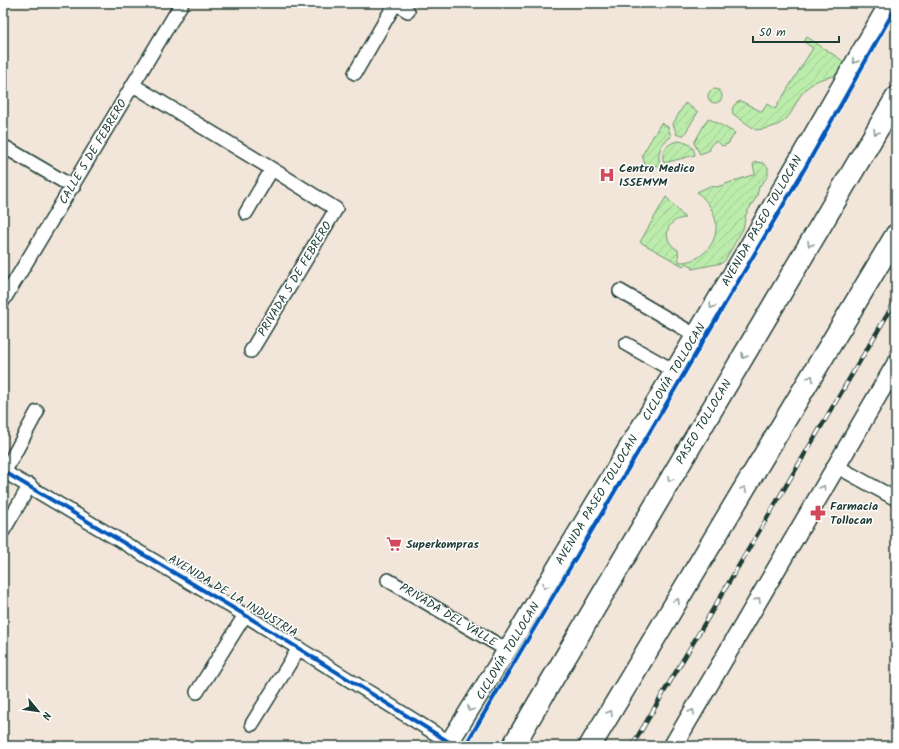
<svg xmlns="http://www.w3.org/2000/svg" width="899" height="749" font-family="Kalam,sans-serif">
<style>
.garden{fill:url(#garden-furrows);stroke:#6d9470}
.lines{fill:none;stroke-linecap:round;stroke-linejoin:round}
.minor-casing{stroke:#1f3d34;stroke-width:16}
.secondary-casing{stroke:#1f3d34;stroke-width:21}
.trunk-casing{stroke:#1f3d34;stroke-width:24}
.minor{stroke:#fff;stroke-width:13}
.secondary{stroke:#fff;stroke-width:18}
.trunk{stroke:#fff;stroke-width:21}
.rail-casing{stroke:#1f3d34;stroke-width:4.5}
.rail{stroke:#fff;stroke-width:3;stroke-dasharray:9;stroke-linecap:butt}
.cycleway-casing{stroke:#fff;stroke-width:6}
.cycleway{stroke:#0057b8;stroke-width:4}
.oneway{stroke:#8f9e9a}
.labels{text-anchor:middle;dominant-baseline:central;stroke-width:3;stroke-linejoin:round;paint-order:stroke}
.street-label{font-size:12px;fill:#1f3d34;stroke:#fff}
.poi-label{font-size:12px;font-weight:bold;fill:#1f3d34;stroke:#fff;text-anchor:start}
</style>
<defs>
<pattern id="garden-furrows" width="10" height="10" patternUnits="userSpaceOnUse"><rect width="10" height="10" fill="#bbecab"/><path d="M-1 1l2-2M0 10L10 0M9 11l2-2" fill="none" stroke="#a0cb94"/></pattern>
</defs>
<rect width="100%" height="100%" fill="#f2e6da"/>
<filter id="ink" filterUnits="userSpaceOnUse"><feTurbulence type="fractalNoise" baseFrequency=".025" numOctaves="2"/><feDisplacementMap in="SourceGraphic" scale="8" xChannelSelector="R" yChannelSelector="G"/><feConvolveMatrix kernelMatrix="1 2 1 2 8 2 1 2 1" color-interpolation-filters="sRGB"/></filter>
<g filter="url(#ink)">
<path class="garden" d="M807,37l36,24 2,3c-9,18 -20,10 -33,20 -25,17 -11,42 -56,46l-23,-16c-2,-6 1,-11 8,-13l21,11 5,-8 8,5 38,-61 -9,-6z
M708 96a7 7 0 1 1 14 0a7 7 0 1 1-14 0Z
M685,103l13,9 -14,23h-7l-4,-11z
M708,118l27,15 -7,11 -6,2 -4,-4h-4l-4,4v4l-10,4 -6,-11z
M661,123l7,4 3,10c-11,6 -14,16 -11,28l-14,3 -4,-13z
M678,141c9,1 16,5 17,14l-31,8c-4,-11 3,-20 14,-22z
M756,162l7,1 5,4v9l-9,11 -2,9 -11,18 -3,15 -18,31 -3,3 -30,6 1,-2 -7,-4 -3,3 -43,-24 26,-45 19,21c-20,1 -24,23 -7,32l1,12c23,1 42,-21 36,-44 -3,-11 -10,-19 -18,-26l13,-6 7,1 38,-13 -2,-10z"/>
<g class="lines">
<defs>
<path id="minor" d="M395,3l13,8
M355,73l40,-69
M133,85l139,84 64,40 -85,142
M3,146l70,41
M246,213l26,-44
M620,291l75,44
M3,301l179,-298
M626,344l48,27
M836,466l60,33
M3,471l242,144 204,127
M5,471l32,-59
M3,531l27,-46
M388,580l119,70
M197,692l48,-77
M252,724l47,-76"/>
<path id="secondary" d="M447,746l60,-96 243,-406 139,-241
M673,746l223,-382"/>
<path id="trunk" d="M448,746l1,-4
M513,746l383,-648
M590,746l306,-511"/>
</defs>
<use href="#minor" class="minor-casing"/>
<use href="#secondary" class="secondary-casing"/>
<use href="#trunk" class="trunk-casing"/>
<use href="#minor" class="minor"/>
<use href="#secondary" class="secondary"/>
<use href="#trunk" class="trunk"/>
<defs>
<path id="rail" d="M632,746l264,-446"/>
</defs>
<use href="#rail" class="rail-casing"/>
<use href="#rail" class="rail"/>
<defs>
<path id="cycleway" d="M3,471l242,144 204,127
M465,746l340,-578 91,-161"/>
</defs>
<use href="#cycleway" class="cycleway-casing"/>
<use href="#cycleway" class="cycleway"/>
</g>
<defs><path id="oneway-chevron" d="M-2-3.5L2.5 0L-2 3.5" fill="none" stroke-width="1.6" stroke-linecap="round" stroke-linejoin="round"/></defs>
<g class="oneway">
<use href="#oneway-chevron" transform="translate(855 61) rotate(120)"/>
<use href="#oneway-chevron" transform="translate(876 132) rotate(121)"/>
<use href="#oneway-chevron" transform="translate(810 244) rotate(121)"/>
<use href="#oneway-chevron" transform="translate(712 306) rotate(121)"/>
<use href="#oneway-chevron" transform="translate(744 356) rotate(121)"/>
<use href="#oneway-chevron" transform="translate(811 378) rotate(-59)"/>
<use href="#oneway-chevron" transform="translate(670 479) rotate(121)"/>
<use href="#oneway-chevron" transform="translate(823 488) rotate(-60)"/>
<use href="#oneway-chevron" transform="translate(744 489) rotate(-59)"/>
<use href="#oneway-chevron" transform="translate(545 586) rotate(121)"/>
<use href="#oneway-chevron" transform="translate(758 600) rotate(-60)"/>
<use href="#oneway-chevron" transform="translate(677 601) rotate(-59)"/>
<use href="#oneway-chevron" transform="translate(470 709) rotate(122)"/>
<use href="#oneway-chevron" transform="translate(692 712) rotate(-60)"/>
<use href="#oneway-chevron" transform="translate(610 713) rotate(-59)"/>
</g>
</g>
<defs>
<symbol id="hospital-bare" viewBox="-9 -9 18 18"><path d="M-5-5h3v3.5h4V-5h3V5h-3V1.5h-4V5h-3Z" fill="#d1495b" stroke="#fff" stroke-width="2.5" paint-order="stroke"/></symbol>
<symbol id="pharmacy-bare" viewBox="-9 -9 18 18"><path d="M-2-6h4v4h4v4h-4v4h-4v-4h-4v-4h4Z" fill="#d1495b" stroke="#fff" stroke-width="2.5" paint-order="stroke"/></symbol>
<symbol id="supermarket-bare" viewBox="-9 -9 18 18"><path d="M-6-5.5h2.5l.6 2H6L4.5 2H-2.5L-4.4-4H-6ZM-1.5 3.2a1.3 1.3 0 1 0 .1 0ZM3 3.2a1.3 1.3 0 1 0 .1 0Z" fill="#d1495b" stroke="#fff" stroke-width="2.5" paint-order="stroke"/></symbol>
</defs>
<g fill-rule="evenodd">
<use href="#hospital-bare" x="596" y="164" width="22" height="22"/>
<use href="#pharmacy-bare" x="807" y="502" width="22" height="22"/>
<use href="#supermarket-bare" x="383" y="533" width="22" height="22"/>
</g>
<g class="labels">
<g class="street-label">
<text transform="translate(93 152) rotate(-59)">CALLE 5 DE FEBRERO</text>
<text transform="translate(762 221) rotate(-60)">AVENIDA PASEO TOLLOCAN</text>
<text transform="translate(295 279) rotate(-59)">PRIVADA 5 DE FEBRERO</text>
<text transform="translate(674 372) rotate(-59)">CICLOVÍA TOLLOCAN</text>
<text transform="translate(704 422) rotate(-59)">PASEO TOLLOCAN</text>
<text transform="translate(597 500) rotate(-59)">AVENIDA PASEO TOLLOCAN</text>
<text transform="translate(233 596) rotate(31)">AVENIDA DE LA INDUSTRIA</text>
<text transform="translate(448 615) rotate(31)">PRIVADA DEL VALLE</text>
<text transform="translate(508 651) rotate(-59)">CICLOVÍA TOLLOCAN</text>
</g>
<g class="poi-label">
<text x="619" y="168">Centro Medico<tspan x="619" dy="14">ISSEMYM</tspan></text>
<text x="830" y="506">Farmacia<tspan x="830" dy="14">Tollocan</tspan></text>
<text x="406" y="544">Superkompras</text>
</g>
</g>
<rect width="899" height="749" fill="none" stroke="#fff" stroke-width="16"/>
<rect x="8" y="8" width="883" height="733" fill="none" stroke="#1f3d34" stroke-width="1.5" filter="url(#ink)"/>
<g transform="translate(38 711) rotate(119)" stroke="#ffffff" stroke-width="3" paint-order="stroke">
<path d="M0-3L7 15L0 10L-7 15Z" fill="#1f3d34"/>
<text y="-6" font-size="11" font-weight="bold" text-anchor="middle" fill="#1f3d34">N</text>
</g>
<path d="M753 36v6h86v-6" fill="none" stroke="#1f3d34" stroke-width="2"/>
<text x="759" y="36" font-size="12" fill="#1f3d34" stroke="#ffffff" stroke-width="3" paint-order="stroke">50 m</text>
</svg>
